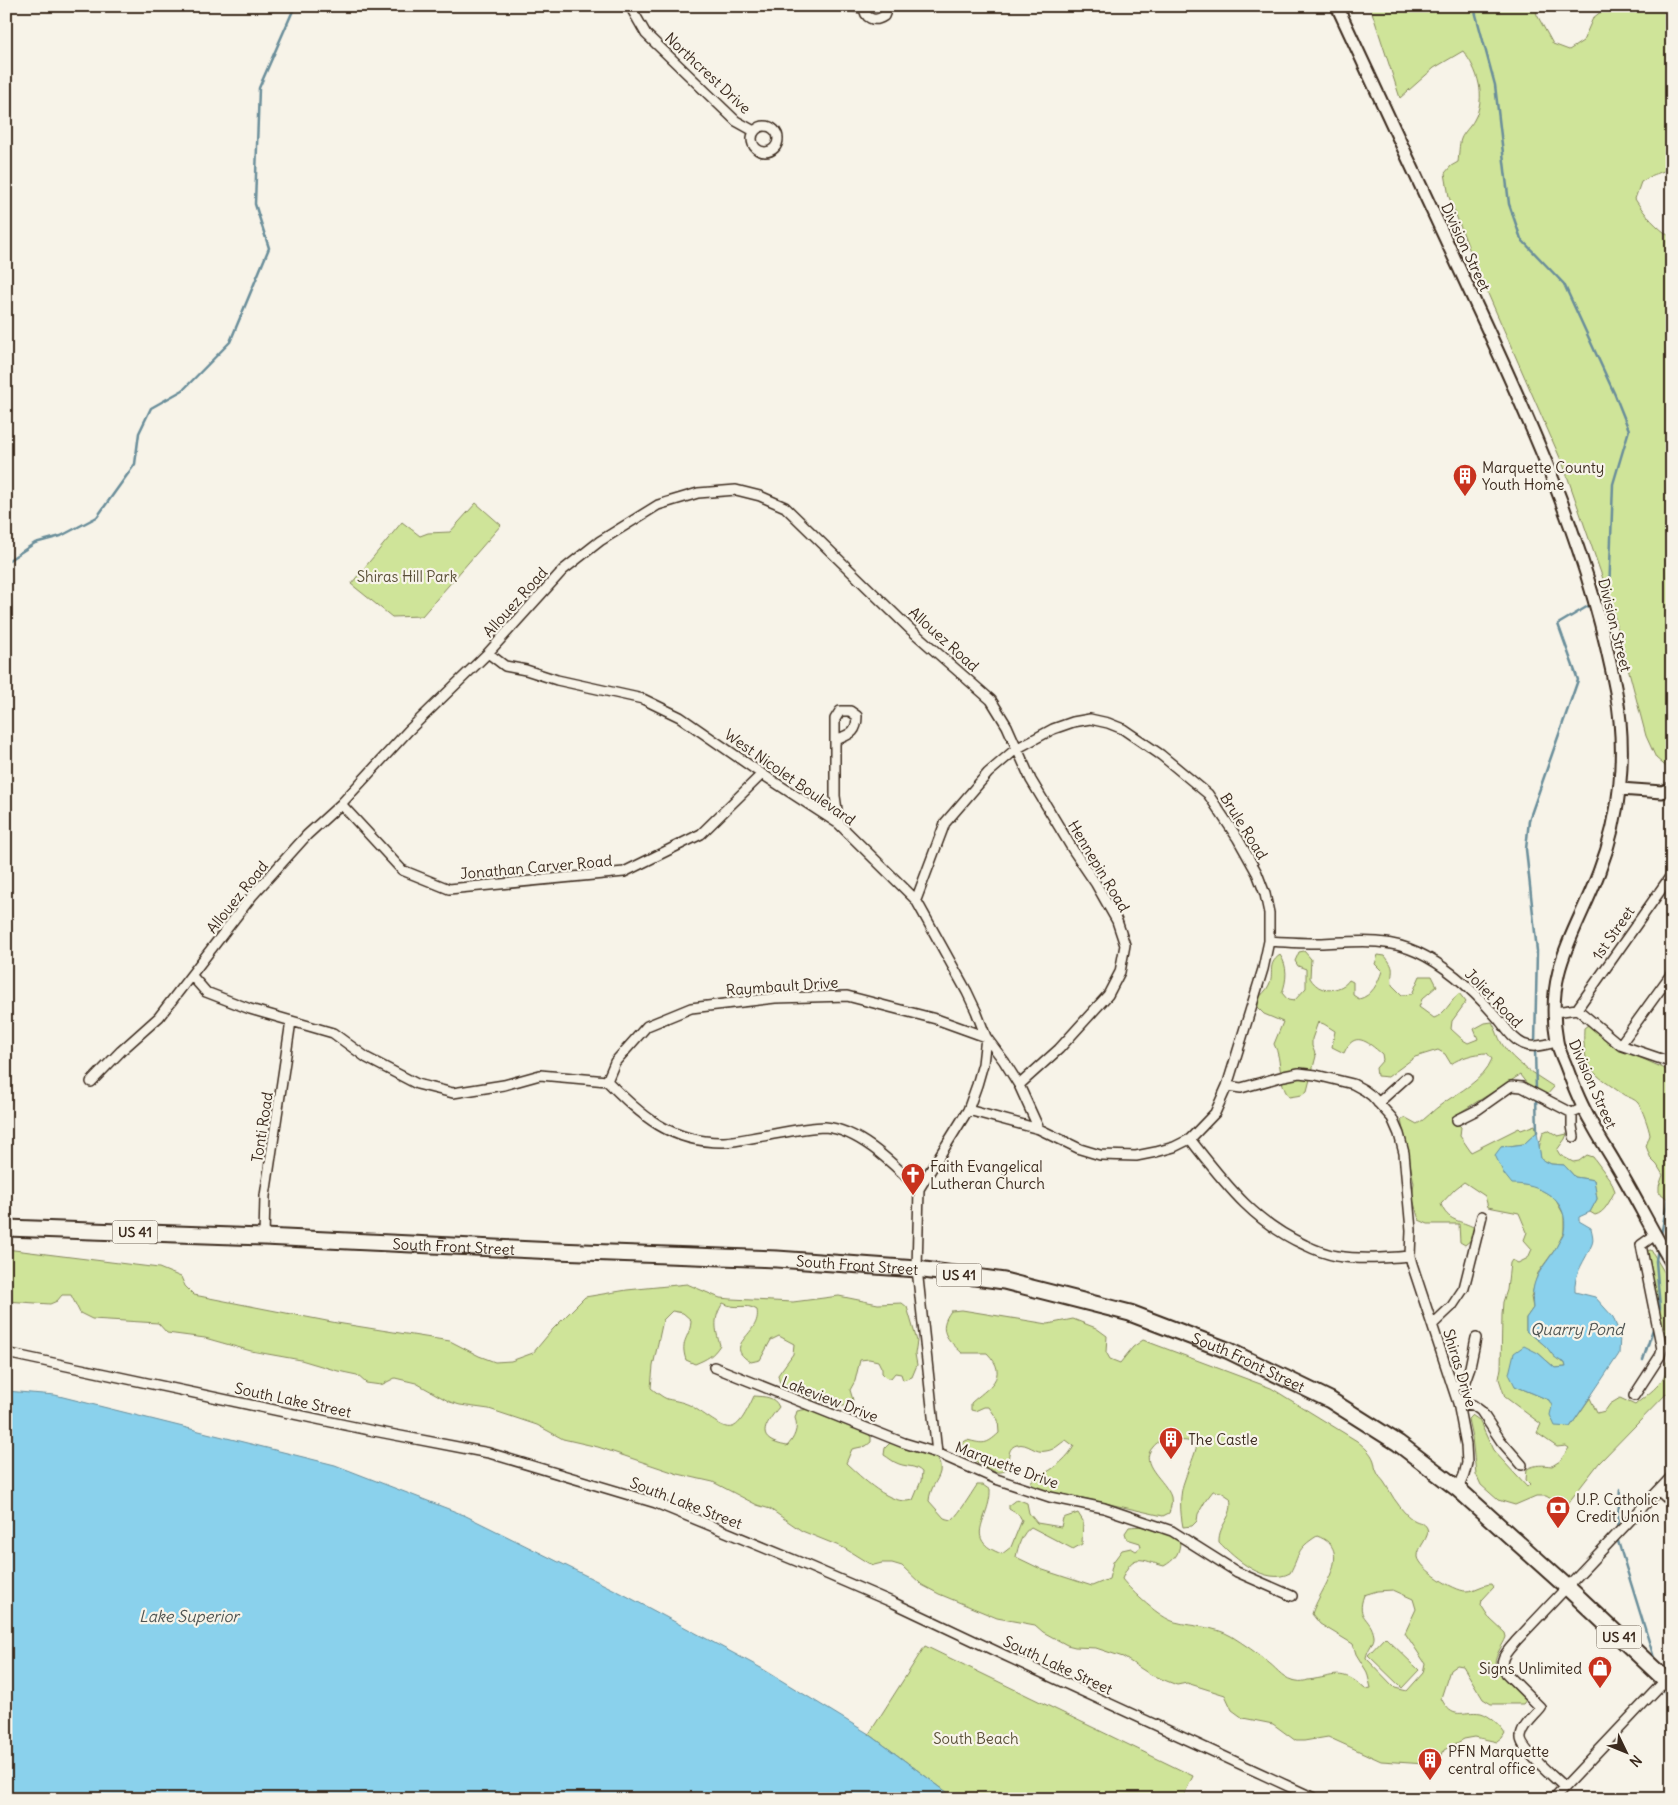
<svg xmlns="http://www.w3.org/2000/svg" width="1678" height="1805" font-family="Delius,sans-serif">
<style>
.green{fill:#cfe499;stroke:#85875c;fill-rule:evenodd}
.water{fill:#8ad1ec;stroke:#6a8e9a}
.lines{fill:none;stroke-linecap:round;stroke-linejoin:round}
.stream{stroke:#6a8e9a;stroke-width:2.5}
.minor-casing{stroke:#3b2a1e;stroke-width:12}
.tertiary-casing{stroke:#3b2a1e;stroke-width:15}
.trunk-casing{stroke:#3b2a1e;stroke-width:19}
.minor{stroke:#f7f3e8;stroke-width:9}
.tertiary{stroke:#f7f3e8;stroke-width:11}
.trunk{stroke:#f7f3e8;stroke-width:15}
.labels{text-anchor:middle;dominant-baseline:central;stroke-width:4.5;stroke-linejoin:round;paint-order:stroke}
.shield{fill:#f7f3e8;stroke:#73665b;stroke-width:1}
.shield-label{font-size:14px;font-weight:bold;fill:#3b2a1e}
.street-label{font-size:15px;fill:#3b2a1e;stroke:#f7f3e8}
.poi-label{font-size:15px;fill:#3b2a1e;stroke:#f7f3e8;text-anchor:start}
.park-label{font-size:15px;fill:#594f37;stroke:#f7f3e8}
.water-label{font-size:16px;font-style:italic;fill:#4f5452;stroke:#f7f3e8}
</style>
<rect width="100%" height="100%" fill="#f7f3e8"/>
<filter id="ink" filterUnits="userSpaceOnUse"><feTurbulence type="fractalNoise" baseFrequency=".02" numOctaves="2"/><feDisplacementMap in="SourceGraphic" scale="10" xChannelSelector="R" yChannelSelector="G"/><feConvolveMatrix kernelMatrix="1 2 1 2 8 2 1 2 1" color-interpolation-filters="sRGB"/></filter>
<g filter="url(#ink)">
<path class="green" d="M1370,6h165l2,9 16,29 16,6 14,-9 10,-23 15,-12h64v162l-19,7 -12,7 -6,17c10,16 21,28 37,39v531l-2,1 -14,-12 -10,-22 -36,-137 -46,-132 -89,-203 -26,-67 -4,-24 6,-7 7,-4c1,-7 1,-18 3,-23 2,-6 10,-13 13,-19 13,-23 4,-50 -11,-69l-29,17 -34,30z
M476,503l25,22 -79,91 -30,1 -41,-33 51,-62 18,14 8,-3 22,-1z
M1304,951l7,8 -1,19c3,5 7,9 13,11 8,3 22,-2 26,-9l4,2v13l6,4c13,-3 19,-16 23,-28l-7,-7 3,-9 7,1c12,15 5,14 7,29l10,10 10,-1 8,-18h12l5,10 -15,13 -3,8 15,11c10,-3 17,-17 25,-25l7,9 -14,19 -1,8 12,11 5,3 10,-4 -4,-10 11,-6 7,-1c4,7 6,15 10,22 12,19 34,31 52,43l-8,9 -19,-12 -7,-9 -69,43 10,9 -1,9 11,16 48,-24 2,2 14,-5 2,7 -13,12 -23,3 19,37 16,3 18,10 10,18v17l-8,16 -18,25 -7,24 2,11 -7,10v13c6,5 12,8 17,13 10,8 7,13 22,19l1,4 -11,1 -17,-15 -23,33 34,14 21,27 20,-29 7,15 8,-2 5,-7 10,-6 15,7c12,-11 34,-23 31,-42l6,-8v33l-73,75 -34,44 -19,-11h-10l-21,9 -17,-5 -17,-15 -5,-11 -4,-37 -4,-18 4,-4 7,5 14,30 34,37 3,-3 -4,-4 1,-11c9,-5 16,-4 25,-3l8,-5 9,-13 -3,-2 -9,1 -20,-14 4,-9 -36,-27 -6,-18 2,-11 1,-53 1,-13 4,-12 3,-27 2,-3 6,3 10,-5 4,-9 -8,-9 3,-8 -8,-19 -31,-6 -3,-11 -21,-14 -9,7 -14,15c6,18 20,16 34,24l-4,12 -6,5 -5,-3 -1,-18h-31l-9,-4 -7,-24 2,-13 -13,-63 5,-2 11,6c9,-5 16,-14 25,-20 18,-13 41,-23 50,-45l-5,-6c-11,0 -28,5 -36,11l-6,-10 -7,-4 -23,7 -27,20 -11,-1 -1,-8 7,-8 -1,-6c-15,-13 -28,-24 -38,-1l-12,-6 3,-16 -11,-7 -6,-2 -6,17v7l4,10 -9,35 -5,4 -13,2c-12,-16 -6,-36 -15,-53l9,-22 -19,-8 -6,-6v-9c3,-4 9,-9 11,-14 6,-13 -3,-20 11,-30 8,11 7,25 2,38l6,7 6,1 12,-13v-19l-8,-3 -3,-5 4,-9z
M1588,1025l6,1 18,19 60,27v148c-3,-13 1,-20 -13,-27v-7l4,-11 -6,-10 -6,-6 -5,-13 4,-11c-1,-7 -8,-27 -12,-32 -3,-4 -10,-6 -14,-8 -31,-22 -42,-25 -40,-67z
M1548,1130l10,6 9,-2 -2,5 -8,11 3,5 13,7 6,-1 8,-6 6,2 18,24 4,10c-5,9 -10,22 -20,24l-5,-3 7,-13 -3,-19 -19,-3 -11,-12 -13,-1 -10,-5 -2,-11 4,-16z
M6,1249l153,19 22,9 4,9 9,9 143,28 113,18 29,15 16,6 16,-1 22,-8 20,-24 32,-32 42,-7 60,-6 33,14 11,1 62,3 46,-6 39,8 24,-1 5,4 10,34 -2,13 2,11 -5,12 -9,3 -2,-6 -6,-1 -4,5h-4l-5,-5v-4l-4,-8 -9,-2 -9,1 -5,21 -5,9 3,10c-2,3 -4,6 -9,6 -9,1 -54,-14 -61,-20 -4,-3 -4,-6 -5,-11l15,-21 1,-10 -15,-8 -8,4 -11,20 -9,2c-31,-18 11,-27 6,-52 -12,-8 -19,1 -34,-7 -10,15 -8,26 -3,42 -7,11 -13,14 -25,19l-9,-4c-7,-21 5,-23 5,-40l-8,-7 -11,-2 -9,9 -10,46 -2,22c5,4 11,9 16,11 9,2 18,3 26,8 36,23 40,35 61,-11 11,1 20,0 25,11 -16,20 -24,33 8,39 7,-7 12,-18 8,-28l2,-7 11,-2 59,24 4,4v5l-5,4 -14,3 -6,14c15,14 45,44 67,37l8,-19 1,-9c-7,-7 -15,-5 -23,-8 -6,-2 -10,-6 -15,-9l1,-7 6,-6c15,5 53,7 49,30 -2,9 -10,15 -11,29l15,17 8,2c9,-9 17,-23 25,-35h6l7,5c1,29 -29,49 12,64l9,-7 11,-27 -3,-5 -10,-6v-4l8,-6 10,4 2,10 8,10 24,4 2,-9 15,-5 5,8 -1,23 -9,5 -42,-22c-9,6 -13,19 -15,30l27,13 49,16 17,-7 4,-17 9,-12 9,-2 5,3 5,-4 -1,-4 -13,-4 -2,-6 4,-6c18,-2 40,1 51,16 -1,12 -6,17 -16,23 -23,-6 -31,-15 -42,13 10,13 38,39 53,43 19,5 39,4 56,14 13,8 26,17 38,27 9,7 15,17 28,18 3,1 8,0 11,-1 27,-3 33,-13 57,9l6,-1 -4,-16 -11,-18 -3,-10 -33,-20 -8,-10c7,-24 44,-64 5,-78 -22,14 -16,17 -27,37 -24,13 -55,-14 -71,-31 -1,-18 16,-25 11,-44l-9,-6 -8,-1 -7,9 -8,14 -1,7 -5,5 -9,1c-3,-15 -4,-33 2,-48 4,-12 10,-23 12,-35 -10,-5 -19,-3 -30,-3 -6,-1 -10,1 -14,6 -16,17 13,33 18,50 1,6 0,10 -2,16l-6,3 -85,-19 -35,-6 -8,-4 -5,-5c6,-5 11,-6 17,-10 10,-6 21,-15 27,-26l-8,-6c-7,4 -11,10 -20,11 -11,3 -18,-9 -29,-6 -13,3 -5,20 -13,26 -9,6 -35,-13 -40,-21 -1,-2 -1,-4 -2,-7l5,-3c17,4 19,5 32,-7l-1,-13 -9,-13h-5l-9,4 -4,-1v-7c16,-15 40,-26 16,-50h-25c-15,-14 -25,-23 -11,-42l11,-1 86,14 25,-5 23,9 11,8 -1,16 4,7 10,4 13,-16 10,-7 128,48 86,53c7,6 14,11 17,20 1,4 1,8 3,11 1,4 5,7 7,10 5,7 8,15 14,22 4,6 10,13 16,16 5,3 10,2 13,8 4,9 -10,19 -9,29 2,12 36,34 48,34 9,0 17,-7 26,-7l2,3 -12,13 -1,5 9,14 15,14 1,4c-3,9 -11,17 -11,26 0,11 25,27 32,36l-4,5h-32l-8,-5 -20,-33 -6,-1 -7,5 -9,28c12,24 21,12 40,15 8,2 20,13 24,20l-3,5 -5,4 -22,-5 -11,2 -20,11 -5,12 -14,2 -44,-3 -53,-24 -24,4h-8l-23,-17 -30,-6 -11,-8 -7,-15 -38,-12 -10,2 -26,-10 -28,-18 -27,-9 -21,-1 -8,-2 -24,-13 -8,-7 -38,-7 -58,-24 -17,-9 -20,-19 -10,-3h-10l-8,2 -6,-2 -24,-15 -42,-17 -32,-22 -13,-4 -44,-23 -35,-8 -80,-27 -35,-8 -26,-14 -48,-16 -29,-4 -10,-3 -34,-19 -21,-5 -14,7 -15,-2 -9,-8 -19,-4 -37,-11 -50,-9 -46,-13 -38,-5 -9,-10 -66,-4 -12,-6 -9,-18h-9l-5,6 -7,3 -44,-3zM1393,1590l20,9 3,10 -11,24 20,30 -2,10 -16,18 -12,-3 -29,-30c1,-9 9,-16 8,-22 -3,-20 -19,-16 -10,-41l13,-4z
M1651,1250l15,25 6,14v58c-15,-21 -21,-70 -27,-96z
M1385,1637l34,33 -17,18 -34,-33z
M925,1646l268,130 -11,23h-226l-87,-65z"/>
<path class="water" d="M1537,1132l4,27 10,5 13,1 11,12 19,3 3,19 -7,13 -11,5v4l12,7c1,5 3,11 1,16 -6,16 -19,29 -17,48l20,5 18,20 7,18 -1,19 -49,73 -15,-1 -5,-11 2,-9 -3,-6 -34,-14 -6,-12 5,-21 10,-7 14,7 17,15 11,-1 -1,-4c-15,-6 -12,-11 -22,-19 -5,-5 -11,-8 -17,-13v-13l7,-10c-4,-34 13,-40 26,-66 2,-3 5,-7 5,-10 6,-33 -25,-48 -52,-48l-8,-10 -9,-19 6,-8 23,-3z
M6,1391l49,4 280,70 129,50 157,78 140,75 108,66 87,65h-950z"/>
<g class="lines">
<path class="stream" d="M1472,6l3,5 20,74 14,119 12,35 43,45 51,111 14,35 -16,54 -4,110 -12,7
M6,562l29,-19 26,-7 36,-19 38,-53 4,-31 12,-25 32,-18 47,-48 39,-94 -14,-44 4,-116 36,-82
M1535,1044l2,-93 -11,-102 3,-29 49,-140 -20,-56 32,-19
M1535,1049l1,42
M1536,1097l1,35
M1661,1235l11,-58
M1658,1314l2,-6 -4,-47 2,-13
M1643,1360l11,-34
M1617,1530l3,-41
M1617,1538l38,123
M1663,1686l9,27"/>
<defs>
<path id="minor" d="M630,6l16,28 90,87 18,10
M845,6l19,2
M864,6c0,12 10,17 20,10l4,-10
M752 139a13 13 0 1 1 26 0a13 13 0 1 1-26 0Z
M488,653l17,13 21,4 31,10 86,19 37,18 82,57 77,50 77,76 51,92 9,19 10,26 -3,27 -6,21 -9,25 -49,79 -2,80 20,184
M836,740c14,-6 21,-7 21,-24l-7,-5h-10l-5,8v77l4,28
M341,804l61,66 47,19 175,-17 77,-38 61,-60
M916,900l29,-77 43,-50 28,-24 37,-20 20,-7 17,-3 18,4 15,6 38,26 47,39 30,45 19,34 8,21 4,19v28l-6,28 -36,117
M1269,941c17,1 33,2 50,2 34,-1 66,-6 98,9 30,14 55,37 77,62 10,10 16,24 29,30 11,5 23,0 34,-2
M192,976l14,16 44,17 83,24 34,25 50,26 36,9 51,-8 36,-10 67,6c35,35 64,62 117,61 15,-1 30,-5 45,-7 16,-3 41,-8 56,-8 36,3 70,39 94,62
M1577,1009l95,-135
M1555,1012l22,-3 43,36 50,17 2,-3
M1620,1045l52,-72
M607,1081l8,-19 32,-36 44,-18 84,-10 72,-2 89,23 50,18 18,24 15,24 20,44
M91,1082l30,-31 38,-34 93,-121 55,-61 34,-31 67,-73 80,-78 75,-83 37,-29 58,-36 40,-12 38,-3 24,6 25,11 125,122 81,71 16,26 24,54 42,70 23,34 21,37 8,24 -5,27 -12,23 -49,54 -40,36
M1378,1103l29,-26
M968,1110l71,19 41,20 20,6 36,1 20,-4 18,-5 16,-8 25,-26 12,-27 14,2 43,-12 15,-3 17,2 37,9 11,6 8,6 20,22 7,16 5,19 7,77 -1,26 2,8 46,139 8,42 1,18 -3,12 -6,14
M1572,1113v13l2,11
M1457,1120l20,-10 34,-24 11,1 50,26 12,-5
M1190,1139c34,43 63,83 115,106 10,5 21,9 32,11 24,4 49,2 73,0
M264,1237l1,-41 26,-175
M1432,1325l20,-19 12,-18 18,-72
M6,1353l363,77 120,23 167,50 143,59 95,41 110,52 312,144
M714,1367l190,76 33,10 59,26 54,18 54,11 68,23 65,41 55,24
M1454,1387l11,-6 5,-14 6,-29
M1634,1396l26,-40 2,-7 -21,-104 14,-10
M1458,1403l15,2 8,6 20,30 21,24
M1659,1491l13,12
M1563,1786c-9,-9 -44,-38 -42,-49 1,-11 14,-21 20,-29l-37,-37c-6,-12 4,-20 12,-30l156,-165
M1553,1799l119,-126"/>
<path id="tertiary" d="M1337,6c45,97 90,193 135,290 60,128 118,256 144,396 11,60 5,123 -17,180 -23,61 -55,99 -42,169 1,8 6,17 9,25 7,19 15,39 25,56 7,14 16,27 24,41 20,33 37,68 57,101
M1620,789l42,3 10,-4"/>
<g id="trunk">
<path id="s1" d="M6,1228l258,9 292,14 221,8 140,10 87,12 126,32 97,37 103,50 68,43 60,46 109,98 105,99"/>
</g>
</defs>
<use href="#minor" class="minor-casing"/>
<use href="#tertiary" class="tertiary-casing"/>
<use href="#trunk" class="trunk-casing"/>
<use href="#minor" class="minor"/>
<use href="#tertiary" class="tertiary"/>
<use href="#trunk" class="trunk"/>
</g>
</g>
<defs>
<symbol id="building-pin" viewBox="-11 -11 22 30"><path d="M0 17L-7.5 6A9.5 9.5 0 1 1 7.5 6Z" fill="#c8321e" stroke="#f7f3e8"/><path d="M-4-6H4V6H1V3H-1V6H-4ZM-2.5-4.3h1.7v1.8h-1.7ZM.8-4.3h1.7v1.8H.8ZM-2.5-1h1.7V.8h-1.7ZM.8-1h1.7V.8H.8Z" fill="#fff"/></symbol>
<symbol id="church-pin" viewBox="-11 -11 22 30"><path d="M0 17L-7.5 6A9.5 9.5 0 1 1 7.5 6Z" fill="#c8321e" stroke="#f7f3e8"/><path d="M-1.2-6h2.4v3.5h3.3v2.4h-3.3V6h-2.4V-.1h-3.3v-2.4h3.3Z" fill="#fff"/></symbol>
<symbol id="bank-pin" viewBox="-11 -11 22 30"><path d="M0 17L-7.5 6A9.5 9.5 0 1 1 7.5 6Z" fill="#c8321e" stroke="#f7f3e8"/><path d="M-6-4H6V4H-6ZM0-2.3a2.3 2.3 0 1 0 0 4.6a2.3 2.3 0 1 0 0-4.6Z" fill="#fff"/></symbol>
<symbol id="shop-pin" viewBox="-11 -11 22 30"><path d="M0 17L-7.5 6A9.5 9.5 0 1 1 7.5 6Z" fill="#c8321e" stroke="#f7f3e8"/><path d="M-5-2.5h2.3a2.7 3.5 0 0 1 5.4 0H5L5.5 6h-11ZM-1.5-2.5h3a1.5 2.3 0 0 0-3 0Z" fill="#fff"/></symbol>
</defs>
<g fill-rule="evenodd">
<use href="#building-pin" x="1451" y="462" width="28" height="38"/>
<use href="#church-pin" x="899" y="1161" width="28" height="38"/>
<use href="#building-pin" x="1157" y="1425" width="28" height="38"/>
<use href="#bank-pin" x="1544" y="1494" width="28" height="38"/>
<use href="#shop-pin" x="1586" y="1654" width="28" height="38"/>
<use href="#building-pin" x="1416" y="1746" width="28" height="38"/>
</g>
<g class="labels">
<g class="shield">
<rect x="112.5" y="1220.5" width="45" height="23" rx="4"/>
<rect x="936.5" y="1263.5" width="45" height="23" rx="4"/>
<rect x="1596.5" y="1625.5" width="45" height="23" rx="4"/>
</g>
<g class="shield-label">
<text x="135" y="1232">US 41</text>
<text x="959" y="1275">US 41</text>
<text x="1619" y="1637">US 41</text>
</g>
<g class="street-label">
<text transform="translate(708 73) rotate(43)">Northcrest Drive</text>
<text transform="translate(1466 247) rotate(65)">Division Street</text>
<text transform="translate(515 602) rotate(-48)">Allouez Road</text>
<text transform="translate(1615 625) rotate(76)">Division Street</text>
<text transform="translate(944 639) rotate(42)">Allouez Road</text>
<text transform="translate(790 777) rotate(35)">West Nicolet Boulevard</text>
<text transform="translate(1244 826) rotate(58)">Brule Road</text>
<text transform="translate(1099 866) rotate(59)">Hennepin Road</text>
<text transform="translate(536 867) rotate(-5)">Jonathan Carver Road</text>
<text transform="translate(237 897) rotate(-51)">Allouez Road</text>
<text transform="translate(1613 933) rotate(-55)">1st Street</text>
<text transform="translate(782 986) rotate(-4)">Raymbault Drive</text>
<text transform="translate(1494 998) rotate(46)">Joliet Road</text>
<text transform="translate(1593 1084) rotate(66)">Division Street</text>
<text transform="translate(262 1127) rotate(-81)">Tonti Road</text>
<text stroke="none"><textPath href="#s1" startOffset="448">South Front Street</textPath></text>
<text stroke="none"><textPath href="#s1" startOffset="852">South Front Street</textPath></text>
<text stroke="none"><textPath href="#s1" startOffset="1258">South Front Street</textPath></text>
<text transform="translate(1460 1368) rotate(73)">Shiras Drive</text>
<text transform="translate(830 1399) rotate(21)">Lakeview Drive</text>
<text transform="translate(293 1400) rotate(12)">South Lake Street</text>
<text transform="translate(1007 1465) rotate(20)">Marquette Drive</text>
<text transform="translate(686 1503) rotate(21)">South Lake Street</text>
<text transform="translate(1058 1665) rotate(25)">South Lake Street</text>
</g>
<g class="poi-label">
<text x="1482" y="467">Marquette County<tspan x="1482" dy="17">Youth Home</tspan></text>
<text x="930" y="1166">Faith Evangelical<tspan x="930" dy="17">Lutheran Church</tspan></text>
<text x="1188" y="1439">The Castle</text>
<text x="1576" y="1499">U.P. Catholic<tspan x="1576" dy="17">Credit Union</tspan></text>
<text x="1582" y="1668" text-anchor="end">Signs Unlimited</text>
<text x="1448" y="1751">PFN Marquette<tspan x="1448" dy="17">central office</tspan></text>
</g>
<g class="park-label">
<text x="407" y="576">Shiras Hill Park</text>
<text x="976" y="1738">South Beach</text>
</g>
<g class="water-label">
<text x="1577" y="1329">Quarry Pond</text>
<text x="189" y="1616">Lake Superior</text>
</g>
</g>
<rect width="1678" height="1805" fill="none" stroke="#f7f3e8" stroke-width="25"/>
<rect x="12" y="12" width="1653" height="1780" fill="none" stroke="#3b2a1e" stroke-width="2" filter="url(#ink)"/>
<g transform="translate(1626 1752) rotate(133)" stroke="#f7f3e8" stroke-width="4" paint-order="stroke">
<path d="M0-4L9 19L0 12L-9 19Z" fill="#3b2a1e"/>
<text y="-8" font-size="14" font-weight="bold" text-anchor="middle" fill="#3b2a1e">N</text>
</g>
</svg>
